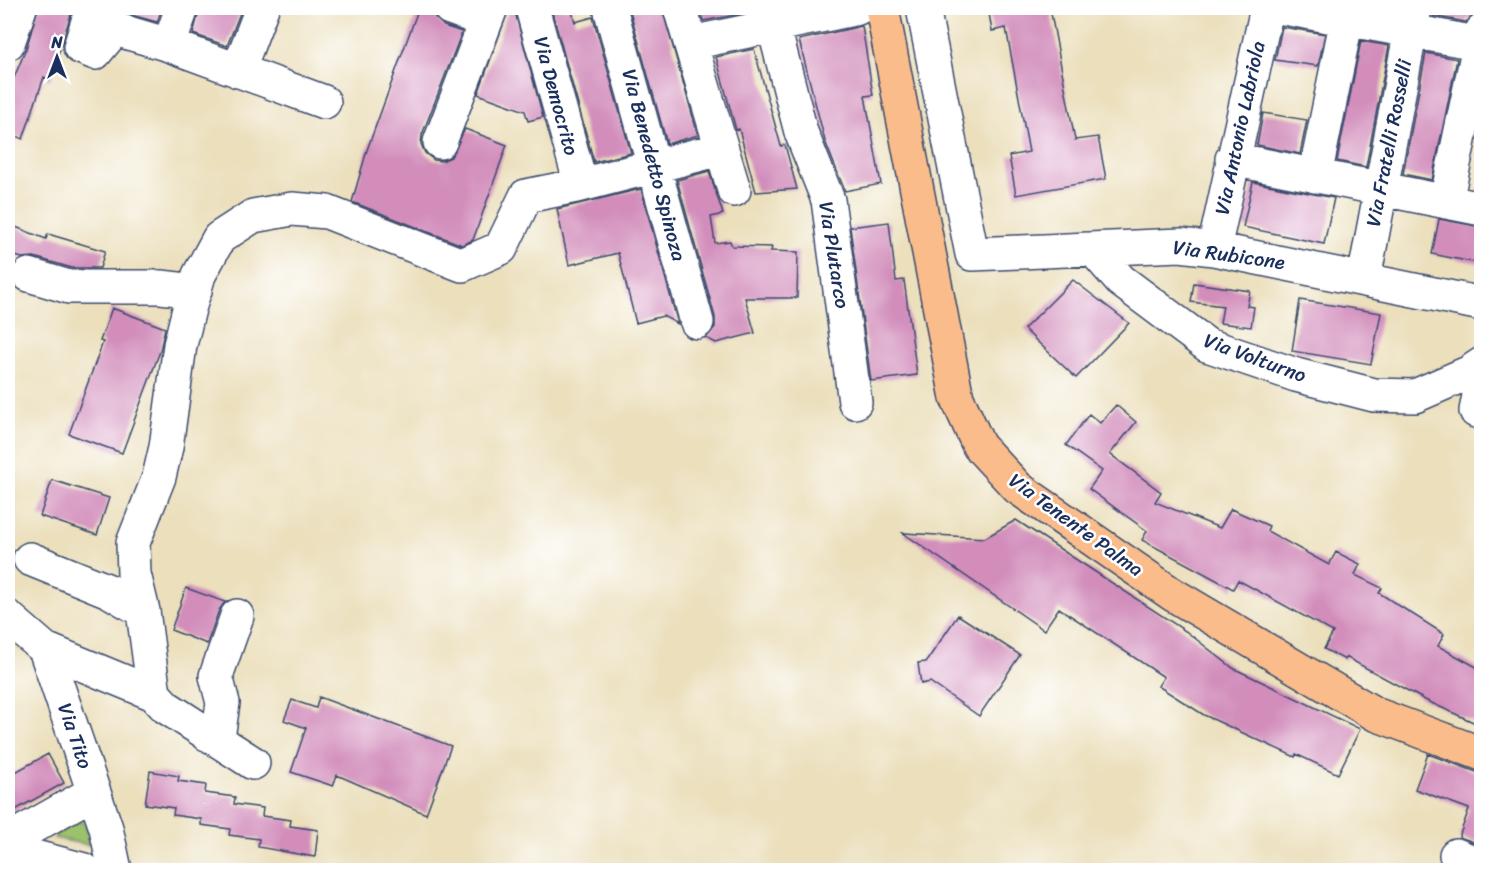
<svg xmlns="http://www.w3.org/2000/svg" width="1489" height="878" font-family="Sriracha,sans-serif">
<style>
.green{fill:#9dc26c;stroke:#5c7865;stroke-width:1.5}
.building{fill:#d28dbb}
.lines{fill:none;stroke-linecap:round;stroke-linejoin:round}
.minor-casing{stroke:#3a496c;stroke-width:36}
.major-casing{stroke:#3a496c;stroke-width:36}
.minor{stroke:#fff;stroke-width:33}
.major{stroke:#fabc8b;stroke-width:33}
.labels{text-anchor:middle;dominant-baseline:central;stroke-width:5;stroke-linejoin:round;paint-order:stroke}
.street-label{font-size:20px;fill:#1b2f5e;stroke:#fff}
</style>
<rect width="100%" height="100%" fill="#fff"/>
<filter id="ink" filterUnits="userSpaceOnUse"><feTurbulence type="fractalNoise" baseFrequency=".0167" numOctaves="2"/><feDisplacementMap in="SourceGraphic" scale="12" xChannelSelector="R" yChannelSelector="G"/><feConvolveMatrix kernelMatrix="1 2 1 2 8 2 1 2 1" color-interpolation-filters="sRGB"/></filter>
<filter id="wash" filterUnits="userSpaceOnUse"><feTurbulence type="fractalNoise" baseFrequency=".008" numOctaves="4" result="noise"/><feDisplacementMap in="SourceGraphic" scale="24" xChannelSelector="R" yChannelSelector="G"/><feGaussianBlur stdDeviation="1.35" result="paint"/><feColorMatrix in="noise" values="0 0 0 0 0 0 0 0 0 0 0 0 0 0 0 0 0 1.4 0 .05"/><feComposite in="paint" operator="in"/></filter>
<g filter="url(#wash)">
<rect width="100%" height="100%" fill="#ebdfbc"/>
<path class="green" d="M77,822h6l4,7 2,16 -35,-7 3,-4z"/>
<g id="blocks">
<path class="building" d="M38,8h35l-23,72 -6,-3 -21,62 -15,-6v-41l18,-43z
M114,8h48l-5,14 -40,-11z
M200,8h42l-15,38 -34,-12z
M509,8h5l29,109 -15,4 -3,-10 -47,-17z
M551,8h20l4,14 18,-5 38,136 -37,9z
M643,8h19l36,127 -31,9 -37,-133z
M699,8h44l2,5 -42,8z
M988,8h62l25,132 23,-3 8,42 -90,16 -7,-39 20,-4 -23,-124 -14,3z
M1433,8h37l12,2v3h-6l-10,9 -33,-6z
M418,10l16,6 10,10 18,6 -40,103 -1,9 4,9 9,7 8,1 9,-4 14,-28 42,16 -34,95 -11,5 -110,-43 15,-52z
M862,26l11,69 -8,1 16,88 -36,7 -20,-50 -26,-101z
M1282,27l43,7 -7,32 -43,-6z
M1361,41l28,5 -23,121 -29,-6z
M754,49l27,97 4,-1 12,44 -41,3 -17,-63 -3,1 -20,-73z
M1426,53l31,6 -25,121 -29,-6z
M1263,113l44,7 -7,34 -43,-9z
M709,171l14,43 -12,3 4,26 15,-2 2,5 40,1 -1,4 27,1 -1,46h-52l10,35 -39,10 -10,-5 9,-11v-10l-38,-137z
M1253,182l81,16 -10,46 -81,-17z
M641,189l37,135 -15,-8 -27,7 -18,-70 -49,12 -12,-56z
M1439,219l43,8v37l-50,-10z
M889,222l7,59 8,-1 13,95 -46,6 -21,-154z
M8,224l38,15 2,-5 57,17 -5,17h-28l-38,-11 -12,1 -14,-4z
M1073,280l56,43 -53,55 -52,-49z
M1194,283l56,8 -3,15 7,1 -3,20 -31,-4 3,-17 -32,-4z
M1300,300l81,13 -10,51 -79,-13z
M112,308l53,20 -5,23 -38,102 -53,-19 34,-92 -3,-1z
M1116,405l20,17 -26,32 51,38 -6,10 65,26 11,-19 38,17 -2,5 62,34 7,-13 24,12 -5,11 27,13 -3,5 65,41 -6,12 44,24v56l-57,-26 -79,-43 -1,3 -21,-11 9,-17 -95,-52 -5,9 -91,-49 5,-9 -58,-42 13,-18 -36,-26 23,-31 11,9z
M52,480l57,18 -12,37 -57,-19z
M1016,520l171,112 46,36 127,61 -22,45 -42,-20 -1,3 -91,-42 -46,-29 6,-9 -105,-69 -15,22 -141,-97 82,5z
M186,588l39,14 -6,8 -12,34 -36,-14z
M958,615l62,40 -41,61 -49,-34 -9,2 -3,-21 8,-1z
M319,697l132,49 -25,68 -89,-39 -4,11 -42,-14 15,-44 -22,-8 8,-20 24,8z
M48,754l16,29 -56,31v-38z
M1428,754l54,20v71l-23,-8 10,-28 -54,-20z
M150,771l29,5 -1,5 28,4 -1,8 30,4 -1,7 29,4 -1,8 29,4 -1,6 28,4 -3,27 -57,-10 1,-8 -30,-4 1,-6 -29,-4v-6l-28,-4 1,-7 -29,-4z"/>
</g>
</g>
<g filter="url(#ink)">
<use href="#blocks" fill-opacity="0" stroke="#3a496c" stroke-width="1.5"/>
<g class="lines">
<defs>
<path id="minor" d="M92,8l-12,39 15,6 20,-24 54,16 155,57
M450,8l36,13
M532,8l49,177
M610,8l87,314
M680,8l54,182
M769,8l32,124 27,68 27,202
M923,8l49,246 208,-9 34,4 268,55
M1284,8l198,36
M8,43l12,-35
M691,43l167,-35
M169,45l13,-37
M238,71l24,-63
M440,142l51,-134
M1232,159l250,50
M1315,176l34,-168
M1446,202l36,-171
M1214,249l53,-241
M1094,250l26,30 87,65 89,30 78,20 41,1 55,-24 12,-8
M29,275l40,12h92l34,4
M1364,279l51,-271
M1476,411l6,-31
M30,559l79,32 34,20
M8,617l37,32 61,179 9,42
M45,649l109,45 12,13 87,56
M154,694l-11,-83 -9,-37 -1,-31 26,-66 7,-30 14,-102 9,-36 10,-34 20,-37 34,-22 39,-7 35,3 135,53 39,-17 25,-52 55,-11 140,-36
M207,734l12,-3 4,-28 -7,-27 21,-60
M8,850l76,20
M10,850l13,-18 71,-40
M1456,855l26,11"/>
<path id="major" d="M882,8l75,390 22,48 39,42 154,106 203,120 107,40"/>
</defs>
<use href="#minor" class="minor-casing"/>
<use href="#major" class="major-casing"/>
<use href="#minor" class="minor"/>
<use href="#major" class="major"/>
</g>
</g>
<g class="labels">
<g class="street-label">
<text transform="translate(556 96) rotate(75)">Via Democrito</text>
<text transform="translate(1240 128) rotate(-78)">Via Antonio Labriola</text>
<text transform="translate(1389 143) rotate(-79)">Via Fratelli Rosselli</text>
<text transform="translate(654 165) rotate(75)">Via Benedetto Spinoza</text>
<text transform="translate(834 255) rotate(81)">Via Plutarco</text>
<text transform="translate(1229 255) rotate(8)">Via Rubicone</text>
<text transform="translate(1255 358) rotate(20)">Via Volturno</text>
<text transform="translate(1076 525) rotate(36)">Via Tenente Palma</text>
<text transform="translate(75 736) rotate(71)">Via Tito</text>
</g>
</g>
<rect width="1489" height="878" fill="none" stroke="#fff" stroke-width="30"/>
<g transform="translate(57 57)" stroke="#ffffff" stroke-width="4.5" paint-order="stroke">
<path d="M0-4.5L10 22L0 15L-10 22Z" fill="#1b2f5e"/>
<text y="-9" font-size="16" font-weight="bold" text-anchor="middle" fill="#1b2f5e">N</text>
</g>
</svg>
